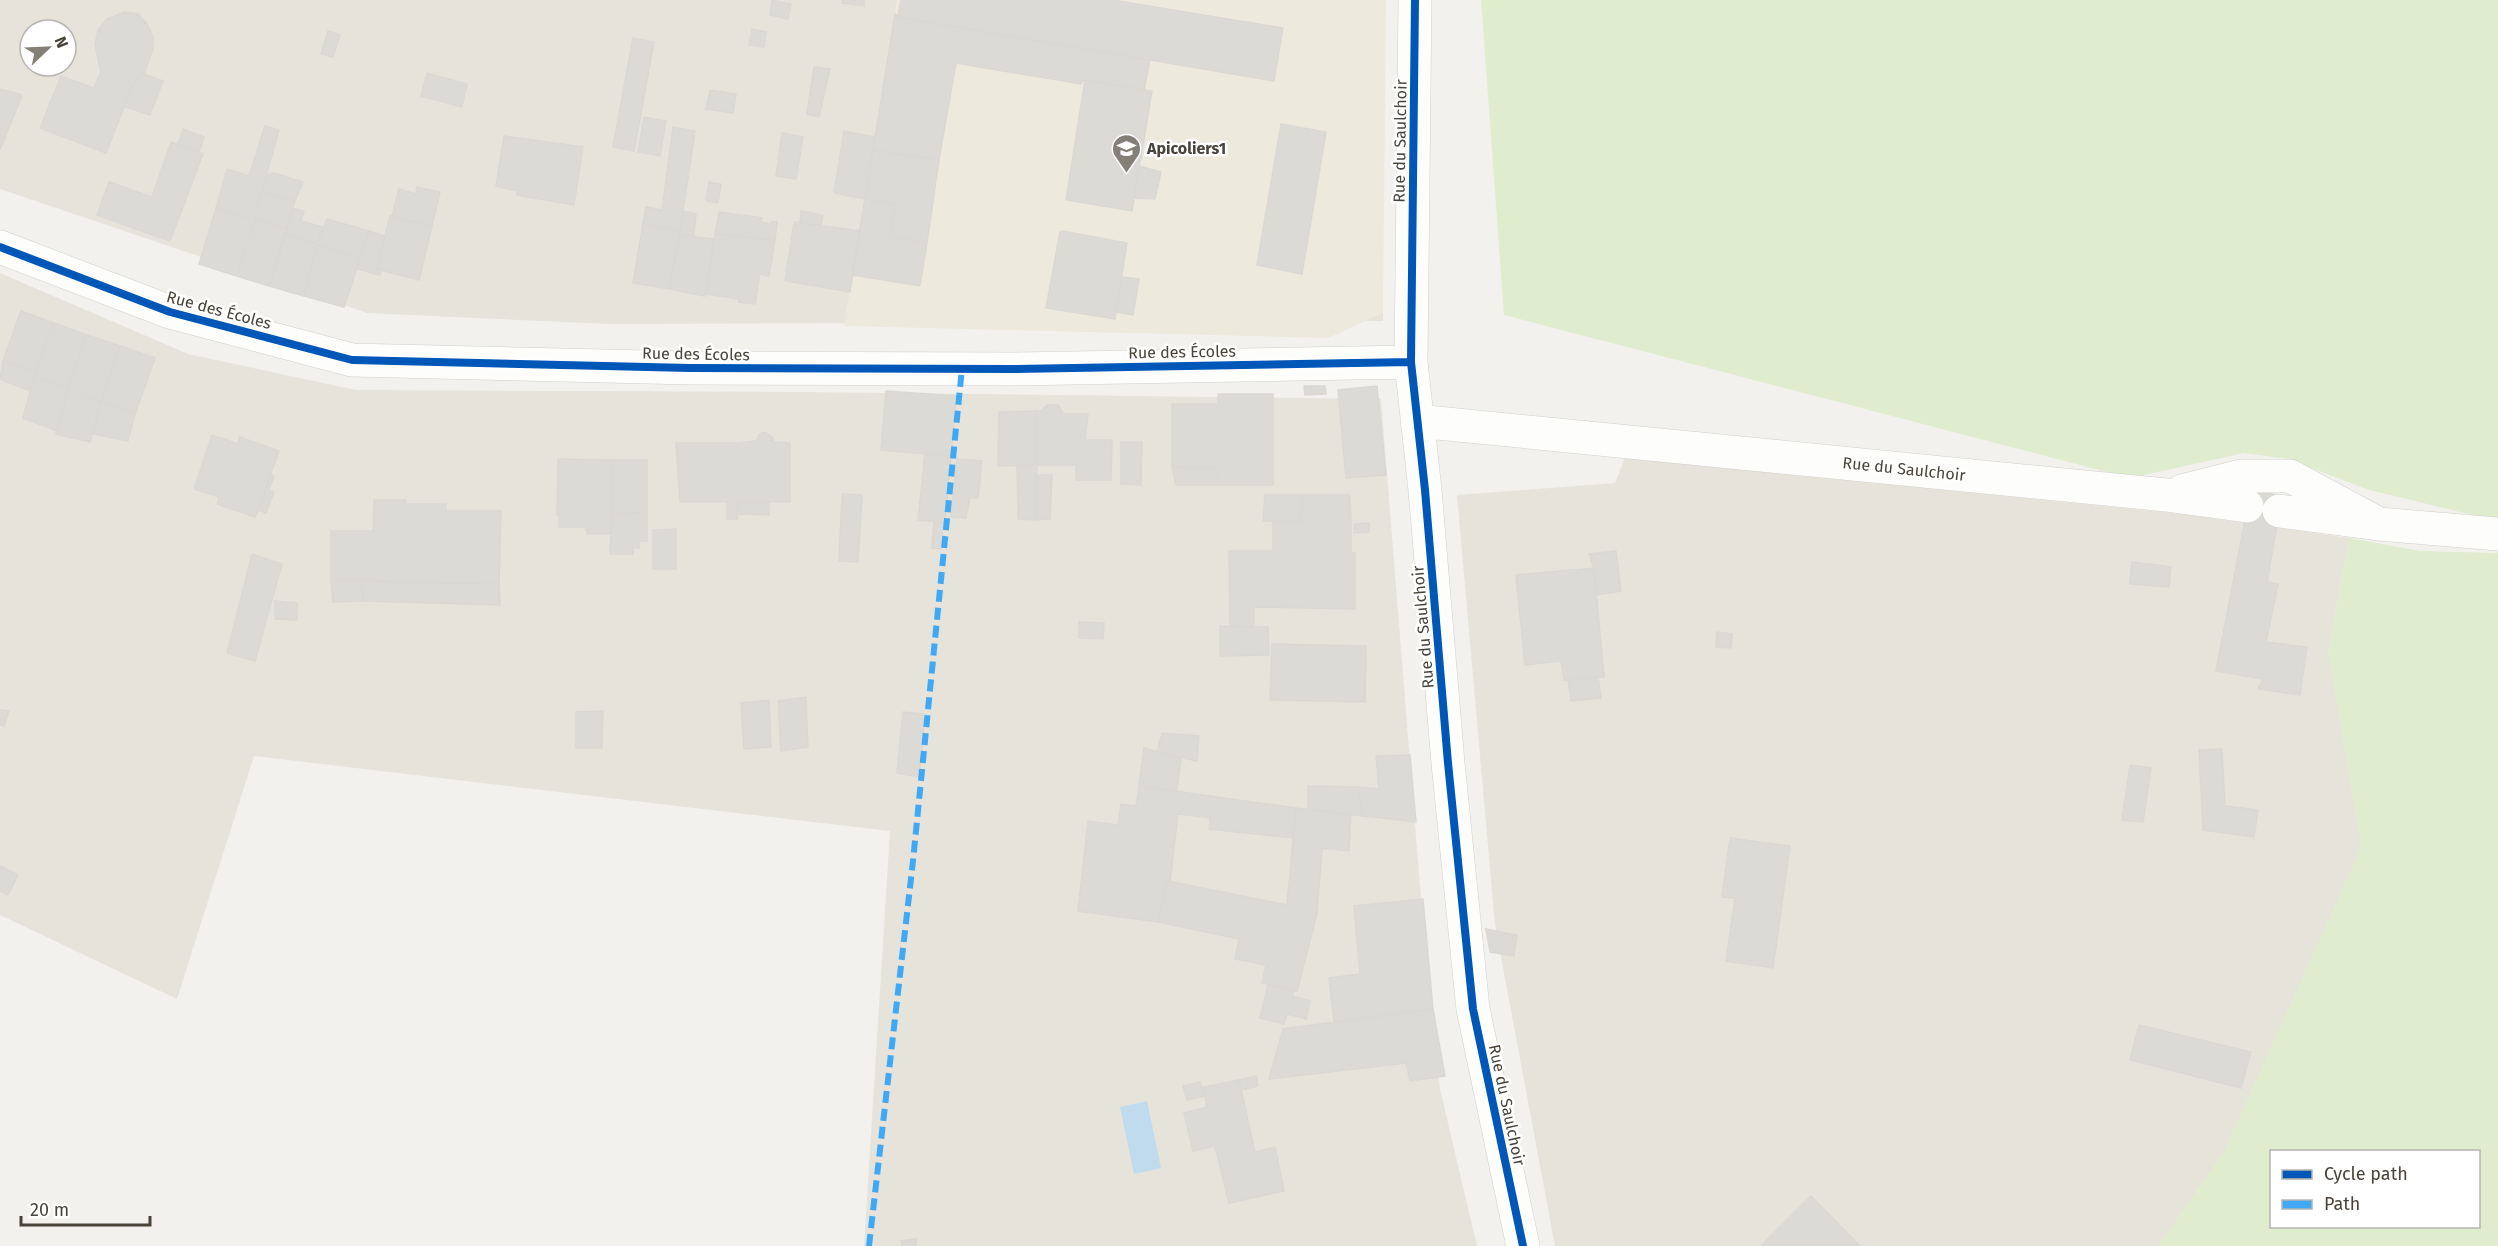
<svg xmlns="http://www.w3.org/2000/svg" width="2498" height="1246" font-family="'Fira Sans',sans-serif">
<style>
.residential{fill:#e6e3db;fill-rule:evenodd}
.education{fill:#ede9dd}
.green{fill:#dfecce;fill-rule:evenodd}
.water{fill:#c0dbee}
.building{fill:#dcdad5;stroke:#dbd8d3;stroke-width:1.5}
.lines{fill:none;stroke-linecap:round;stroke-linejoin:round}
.minor-casing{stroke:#d1cfca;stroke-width:34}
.minor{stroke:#fdfdfc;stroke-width:33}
.quiet{stroke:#3fa9f5;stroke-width:6;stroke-dasharray:12 6;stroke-linecap:butt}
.cycleway-casing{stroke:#fff;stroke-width:11}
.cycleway{stroke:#0057b8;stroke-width:8}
.labels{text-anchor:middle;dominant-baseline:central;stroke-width:5;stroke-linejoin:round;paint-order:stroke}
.street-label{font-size:16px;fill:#494339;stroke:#fff}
.poi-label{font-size:16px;font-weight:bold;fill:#494339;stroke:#fff;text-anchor:start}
</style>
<rect width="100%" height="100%" fill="#f3f1ed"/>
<path class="residential" d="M0,0h1382l1,321 -774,3 -242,-11 -367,-124zM30,30h36v36h-36z
M0,273l188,81 168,36 446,2 579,7 41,513 18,177 37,157h-613l26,-415 -636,-75 -77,243 -177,-84z
M1625,458l557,56 167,24 -21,114 42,193 -190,401h-625l-60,-321 -38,-430 158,-12z"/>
<path class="education" d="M897,0h489l-3,313 -55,25 -484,-12z"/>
<path class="green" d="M1481,0h1017v519l-14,-1 -118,-29 -78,-30 -44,-6 -114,25 -626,-163z
M2349,538l71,13 78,2v693h-340l66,-95 137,-304 -33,-195zM2272,1152h206v74h-206z"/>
<path class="water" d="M1147,1101l14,67 -27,6 -14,-67z"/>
<path class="building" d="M772,0l19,4 -3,15 -18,-4z
M842,0h22v6l-22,-3z
M901,0h211l171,28 -9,53 -376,-64z
M124,12l14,2 9,10 6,13v11l-9,26 -10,8 -28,71 -66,-25 21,-52 33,12 7,-16 -6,-27 3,-15 9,-11z
M895,14l3,3 252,43 -6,30 -59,-10 -3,1 -1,3 -125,-21 -17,97 -66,-10z
M752,29l14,3 -2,15 -15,-2z
M328,31l12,4 -7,22 -12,-3z
M633,38l21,4 -20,109 -21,-4z
M814,67l16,2 -11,48 -12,-3z
M427,73l40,11 -5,23 -41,-11z
M144,74l19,7 -13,34 -26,-9 10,-24z
M1085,80l67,11 -20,120 -66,-11z
M0,89l22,6 -22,55z
M710,90l26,4 -3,19 -27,-4z
M644,117l22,4 -6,35 -22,-4z
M1281,124l45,8 -24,142 -45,-9z
M265,126l14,4 -25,89 -38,-11 11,-39 22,7z
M673,127l22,4 -15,100 -37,-7 3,-17 16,3z
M183,129l21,8 -5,15 -21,-7z
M844,131l31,6 -10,62 -31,-6z
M782,133l21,4 -7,42 -20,-3z
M504,136l79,11 -9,58 -57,-10v-4l-21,-5z
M171,142l32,12 -33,87 -73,-26 12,-33 43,15z
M873,150l66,10 -12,83 -37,-7 5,-32 -30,-5z
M1139,166l22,6 -6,27 -21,-1z
M274,173l29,9 -8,19 -33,-10 5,-16z
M709,182l12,2 -3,19 -12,-2z
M417,187l23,5 -8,34 -40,-10 7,-27 17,5z
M262,191l33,10 -9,28 -32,-10z
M865,199l30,5 -5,32 37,7 -7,43 -68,-11z
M216,208l40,12 -19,56 -38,-12z
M293,208l11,3 -3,10 22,6 -6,17 -31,-10z
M683,211l13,3 -2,22 -14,-1z
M801,211l22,4 -2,11 -21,-3z
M719,212l43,6 -1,4 11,2 -1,-2h6l-2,18 -60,-6z
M390,216l42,10 -13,54 -42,-11z
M327,219l42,12 -9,28 -43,-15z
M256,220l30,9 -17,57 -32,-10z
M794,222l66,9 -10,61 -65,-11z
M643,224l37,7 -11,58 -36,-6z
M369,231l16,5 -8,33 4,1 -1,5 -23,-6z
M1063,231l64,12 -12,76 -69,-11 14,-76z
M286,234l31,10 -13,52 -35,-10z
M715,234l60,6 -6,36 -9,-2 -5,30 -17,-2 1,-3 -33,-5z
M680,235l34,4 -9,57 -36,-7z
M317,244l43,15 -16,48 -40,-11z
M1122,277l17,2 -6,36 -17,-3z
M21,311l33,12 -19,50 -32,-12z
M54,323l33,12 -19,54 -34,-12z
M87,335l33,11 -19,55 -33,-12z
M120,346l35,12 -20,56 -34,-13z
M3,361l32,12 -5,18 -30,-12z
M34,377l34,12 -11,42 -34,-13z
M1304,386h21l1,8 -21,1z
M1377,386l9,89 -40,3 -8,-88z
M68,389l33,12 -11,41 -34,-8z
M886,391l70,5 -5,60 -70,-6z
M1218,394h55v91h-56v-17l-45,-1v-63h46z
M101,401l34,13 -7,27 -35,-7z
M1048,405h10l6,9h24l-3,26h27l-1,40h-35v-15h-39l-1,-54h4z
M1036,411l1,54 -39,1 1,-54z
M765,432l7,5 2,5 16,1v59h-52v-59l19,-2 2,-7z
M212,435l26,9 2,-7 39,14 -24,66 -38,-13 2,-7 -25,-8z
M1121,442h21l-1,43 -20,-1z
M676,443h62v59h-58z
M925,454l26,2 -6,66 -27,-2z
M558,459l53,1v55h-54z
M957,459l25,2 -4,37h-8l-4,20 -15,-1z
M611,460h36v52l-35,2z
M1037,465l-2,55 -17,-1 -1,-53z
M1172,467l45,1v17h-41z
M271,475l3,1 -5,14 5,2 -8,21 -8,-3z
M1036,475h16l-2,44 -15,1z
M2251,489l31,7 -15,86 11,2 -12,58 41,5 -7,48 -42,-6 5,-10 -47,-8z
M842,494l20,1 -4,67 -19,-1z
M1265,495h38l-3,27 -37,-1z
M1303,495h47l1,27h-51z
M374,500h32v4h40v7h55l-2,73 -108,-2 -60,-3v-48h42z
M727,502h11l-1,17h-10z
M738,502l31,1v12l-32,-1z
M647,512v29h-8v7l-6,-1v7h-23l2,-40z
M559,515h52v19h-24l-1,-7h-27z
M934,521l9,1 -2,27 -9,-1z
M1273,522h78v31h4v56l-101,-2v20l-24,-1 -1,-75h44z
M1369,523v9l-15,1v-9z
M676,529v40h-23v-39z
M1616,551l5,40 -25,4 -2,-27 -5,-14z
M252,554l30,10 -27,97 -28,-8z
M2132,562l39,5 -2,20 -39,-3z
M1594,568l10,109 -40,3 -3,-19 -36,4 -9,-90z
M331,579h31l1,22 -30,1z
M362,579l29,3 108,2 1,21 -137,-4z
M275,601l22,2v17l-22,-1z
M1079,622l25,1 -1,16 -24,-1z
M1220,626l48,1 1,28 -49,1z
M1717,632l15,2 -1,14 -15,-1z
M1272,644l94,2 -1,56 -95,-2z
M1598,677l3,21 -30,3 -3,-21z
M806,697l2,50 -27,4 -3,-50z
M769,700l2,47 -27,2 -3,-46z
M0,710l9,1 -5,15 -4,-1z
M603,711l-1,37h-26v-36z
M903,712l22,2 -6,63 -22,-4z
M1162,733l37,3 -2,25 -40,-9z
M1144,748l37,11 -4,33 -38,-6z
M2222,749l3,57 33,4 -4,27 -51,-7 -4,-80z
M1410,755l6,67 -53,-6 -6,-29 22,2 -3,-33z
M2130,765l21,3 -8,54 -21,-2z
M1139,786l157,22 -3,30 -84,-9 1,-11 -32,-4 -8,68 -3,-1 -9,41 -80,-11 10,-90 30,4 3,-21 15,2z
M1308,786l49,1 6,29 -55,-7z
M1296,808l55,7 -2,36 -27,-3 -5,66 -20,77 -35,-8 4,-18 -31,-6 4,-20 -81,-17 9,-41 120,24z
M1730,838l60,8 -17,122 -47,-7 9,-63 -13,-1z
M0,866l18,9 -10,20 -8,-4z
M1423,899l10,110 -99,13 -5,-44 31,-4 -6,-68z
M1486,929l31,6 -3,21 -24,-4z
M1268,985l26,6 -2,5 18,5 -4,18 -19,-5 -3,10 -24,-6z
M1433,1009l12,67 -35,5 -4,-18 -137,16 14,-50z
M2139,1025l112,27 -10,36 -111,-28z
M1256,1076l2,10 -17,4 -2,-10z
M1239,1080l16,72 20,-5 9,44 -55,12 -14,-57 -22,5 -9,-38 23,-6 -4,-20z
M1200,1082l4,14 -17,4 -4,-14z
M1811,1196l49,50h-99z
M916,1239v7h-14l-1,-5z"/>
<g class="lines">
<defs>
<path id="minor" d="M1415,0l-4,362 14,128 23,273 25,246 50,237
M0,247l170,65 182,48 338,8 323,1 398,-7
M1417,421l749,74 81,11
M2182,491l59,-15h49l89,48
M2279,511l100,13 119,10"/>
</defs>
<use href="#minor" class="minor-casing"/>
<use href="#minor" class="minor"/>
<path class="quiet" d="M869,1246l44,-385 49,-493"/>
<defs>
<path id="cycleway" d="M1415,0l-4,362 14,128 23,273 25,246 50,237
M0,247l170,65 182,48 338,8 323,1 398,-7"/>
</defs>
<use href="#cycleway" class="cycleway-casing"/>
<use href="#cycleway" class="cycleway"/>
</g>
<defs>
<symbol id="school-pin" viewBox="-11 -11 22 30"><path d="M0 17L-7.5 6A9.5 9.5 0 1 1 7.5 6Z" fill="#848078" stroke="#fff"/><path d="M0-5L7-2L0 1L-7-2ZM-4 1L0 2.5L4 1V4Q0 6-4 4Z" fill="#fff"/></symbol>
</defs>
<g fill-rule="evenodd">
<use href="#school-pin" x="1110" y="132" width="33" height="45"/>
</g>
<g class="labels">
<g class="street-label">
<text transform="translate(1400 141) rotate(-89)">Rue du Saulchoir</text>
<text transform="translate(219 310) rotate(15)">Rue des Écoles</text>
<text transform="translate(1182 352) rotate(-1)">Rue des Écoles</text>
<text transform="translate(696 354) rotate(1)">Rue des Écoles</text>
<text transform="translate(1904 469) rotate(6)">Rue du Saulchoir</text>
<text transform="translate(1423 627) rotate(-95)">Rue du Saulchoir</text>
<text transform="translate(1507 1105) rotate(78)">Rue du Saulchoir</text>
</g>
<g class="poi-label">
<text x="1147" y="148">Apicoliers1</text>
</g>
</g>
<rect x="2270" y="1150" width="210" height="78" fill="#ffffff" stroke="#b6b4b0" stroke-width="1.5"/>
<rect x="2282" y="1170" width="30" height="9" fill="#0057b8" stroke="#b6b4b0" stroke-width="1.5"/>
<text x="2324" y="1180" font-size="18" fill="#494339">Cycle path</text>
<rect x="2282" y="1200" width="30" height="9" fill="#3fa9f5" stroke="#b6b4b0" stroke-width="1.5"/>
<text x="2324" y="1210" font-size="18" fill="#494339">Path</text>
<g transform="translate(48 48) rotate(67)"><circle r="28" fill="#ffffff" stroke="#b6b4b0" stroke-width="1.5"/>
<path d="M0-4.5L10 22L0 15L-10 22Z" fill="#848078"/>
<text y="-9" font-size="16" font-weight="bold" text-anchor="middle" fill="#494339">N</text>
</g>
<path d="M21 1216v9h129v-9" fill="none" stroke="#494339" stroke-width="3"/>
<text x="30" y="1216" font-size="18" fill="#494339" stroke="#ffffff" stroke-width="4.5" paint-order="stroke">20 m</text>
</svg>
